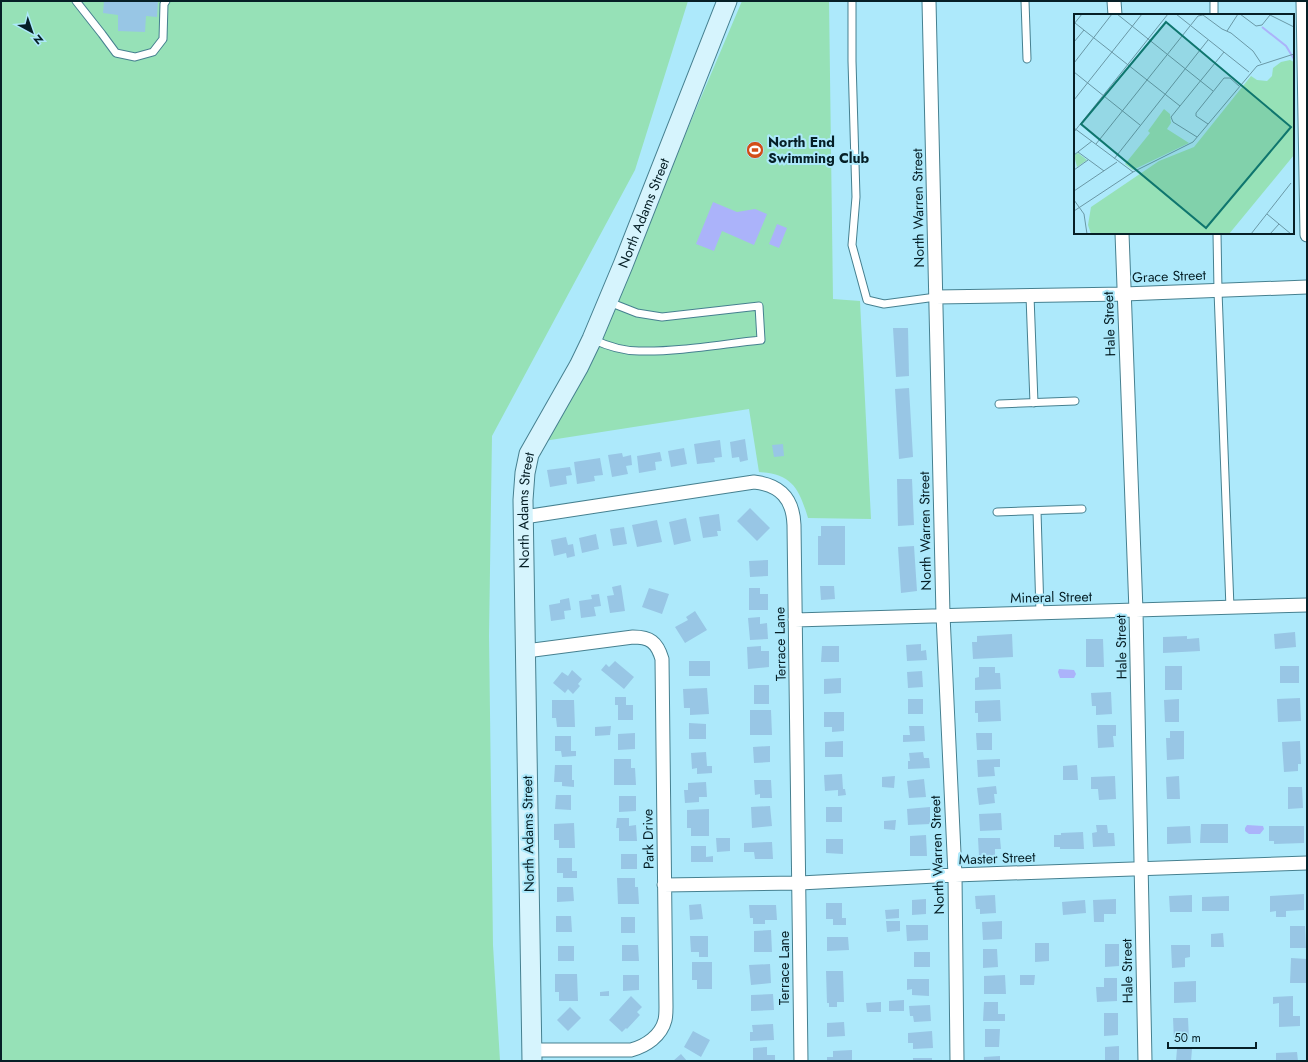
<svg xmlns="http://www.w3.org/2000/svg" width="1308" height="1062" font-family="Jost,sans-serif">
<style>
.green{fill:#96e1b7}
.water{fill:#abb3fa}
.building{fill:#98c6e5}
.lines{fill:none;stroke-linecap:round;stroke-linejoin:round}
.lane-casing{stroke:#468090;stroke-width:9}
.street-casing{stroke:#468090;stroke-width:15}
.secondary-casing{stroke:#468090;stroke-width:21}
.lane{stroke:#fff;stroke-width:7}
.street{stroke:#fff;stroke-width:13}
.secondary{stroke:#d6f4fd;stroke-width:19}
.labels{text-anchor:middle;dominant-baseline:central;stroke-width:4;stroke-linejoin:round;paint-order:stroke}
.poi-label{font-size:14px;font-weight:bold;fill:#061f26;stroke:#ade9fb;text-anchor:start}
.street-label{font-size:14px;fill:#061f26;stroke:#ade9fb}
.inset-river{fill:none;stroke:#abb3fa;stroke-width:2}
.inset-road{fill:none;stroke:#6a98a6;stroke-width:1}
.view{fill:#0f766e;fill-opacity:0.15;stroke:#0f766e;stroke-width:2}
.inset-edge{fill:none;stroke:#061f26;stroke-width:2}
</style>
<rect width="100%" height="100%" fill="#ade9fb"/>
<path class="green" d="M1,1h687l-53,169 -143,266 -3,200 4,309 7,116h-499z
M742,1h87l4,298 27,2 11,218 -63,-1c-9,-30 -16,-44 -49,-46l-10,-63 -205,32 45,-80z"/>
<path class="water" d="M713,202l24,10 18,-3 12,5 -13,31 -32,-14 -8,20 -18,-7z
M777,224l10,4 -8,20 -10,-4z
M1059,669l15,1 2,4 -2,4h-14l-2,-6z
M1247,825l16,1 1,3 -4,5h-11l-4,-3v-3z"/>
<path class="building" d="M104,1h54l-1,16 -11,-1 -1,16 -27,-1v-16l-15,-2z
M893,328h15l1,48 -13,1z
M909,388l4,69 -14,2 -4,-70z
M745,439l3,21 -8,2 -1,-5 -7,1 -2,-16z
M720,440l2,17 -8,1 1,4 -18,2 -3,-20z
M783,444l1,12 -10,1 -2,-12z
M684,448l3,16 -16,3 -3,-16z
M660,452l2,9 -7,1 1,8 -17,3 -2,-17z
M622,453l1,4 8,-2 1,10 -6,1 2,8 -16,3 -4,-22z
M600,458l3,17 -9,1 1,5 -18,3 -3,-22z
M570,467l2,8 -6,1 1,8 -17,3 -3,-17z
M897,479h15l2,46 -16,1z
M750,508l20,20 -13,13 -20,-20z
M719,514l2,17h-4l1,5 -15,2 -4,-21z
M686,518l5,23 -17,4 -5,-23z
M657,520l5,22 -25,5 -5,-22z
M821,526h24v39h-27v-29h3z
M624,527l3,17 -14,2 -3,-17z
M596,534l3,15 -17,4 -3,-15z
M566,537l2,8 5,-1 2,12 -8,2 -1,-5 -12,3 -3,-16z
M914,546l3,45 -16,2 -3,-46z
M768,560v16l-18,1 -1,-16z
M621,585l4,26 -15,2 -3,-17 7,-1 -2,-8z
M820,586h14l1,13 -14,1z
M649,588l20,6 -7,20 -20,-7z
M749,588h11v6h8v16h-19z
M599,594l2,12 -7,1 2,9 -15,2 -2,-17 13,-2 -1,-4z
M569,598l2,12 -7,1 1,8 -14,2 -2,-16 11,-2v-3z
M695,611l12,19 -22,13 -10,-16 13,-7 -2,-3z
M760,617v7l7,-1 1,16 -18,1 -2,-22z
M1295,632l1,15 -21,2 -1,-15z
M1012,634l1,23 -40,2 -1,-17h5v-6z
M1187,636v3l12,-1 1,13 -37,2v-16z
M1086,639h17l1,28h-18z
M921,644v7l5,-1 1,10 -20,1 -1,-16z
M761,646v5h8v16l-21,2 -1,-22z
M822,646h17v16h-18z
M615,661l19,16 -10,12 -23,-19 5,-6 3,3z
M689,661h21v15h-21z
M1165,666h17v24h-17z
M1280,666h19v17h-19z
M979,667h16v6h5l1,16 -26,1v-12l4,-1z
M572,670l10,9 -4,5 2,2 -7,8 -5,-5 -3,4 -12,-10 9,-11 6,4z
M922,671l1,16 -15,1 -1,-16z
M841,678v15l-17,1v-15z
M754,685h15v19h-15z
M707,688l2,26 -19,1v-7h-6l-1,-19z
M1111,692l1,22 -16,1v-9h-4l-1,-13z
M615,697h11v8h7v15h-15v-15h-3z
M1300,698l1,23 -23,1 -1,-23z
M908,699h15v15h-15z
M1179,699v23h-14l-1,-22z
M552,700h22l1,27h-18l-1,-9h-4z
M1000,700l1,21 -23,1v-9h-3v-12z
M750,710h21l1,25h-22z
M824,712h20v19l-12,1v-5h-8z
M689,723l17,1v15h-17z
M1097,725h19v11h-3l1,11 -16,1z
M611,726l-1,9 -15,1v-9z
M909,726h15l1,15 -22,1v-7h7z
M1170,731h14v28l-17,1 -1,-22h4z
M635,733v16l-17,1v-16z
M976,733h16v17h-15z
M555,736h16v15h5v5l-14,1 -1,-6h-6z
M843,741v16h-18v-15z
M1300,741l1,23h-3v7l-14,1 -2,-30z
M770,746v16l-16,1 -1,-16z
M706,752l1,14h5v7l-15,1v-6l-5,1 -1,-16z
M923,752l1,6h5l1,10 -22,1v-8h2l-1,-8z
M614,759h17v9h4l1,17h-22z
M1000,759v8h-6l1,9 -17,1 -1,-17z
M555,765h17v15h2v7l-12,-1v-4h-8z
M1077,765l1,15h-15v-14z
M842,774l1,15h2l1,6 -8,1v-6l-13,1 -1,-16z
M895,776l-1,12 -12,-1v-10z
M1115,776l1,23 -17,1 -1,-11h-7v-12z
M1179,776l1,23h-13l-1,-22z
M924,779l2,18 -17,1 -2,-17z
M754,780h17l1,18h-12v-4l-5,1z
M706,782l1,15h-8v5l-14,1 -1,-13h4v-7z
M996,786l1,8h-3l1,9 -16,2 -2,-17z
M1288,787h14l1,21 -15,1z
M556,795h15v15l-16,-1z
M619,796h17v15l-17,1z
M770,806l2,20 -20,2 -1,-21z
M826,807h16v15h-16z
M930,807v17l-22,1 -1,-16z
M709,809v27h-18v-8h-4v-18z
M1001,813l1,17 -22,1 -1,-17z
M617,818h12v8l7,-1 1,16h-18v-13h-3z
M896,820l-1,10 -11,-1v-8z
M574,823l1,25h-16v-8h-5v-16z
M1201,824h27v19h-28z
M1096,825h11l1,8h6l1,13 -22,1 -1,-14 5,-1z
M1190,826l1,17 -24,1v-17z
M1269,826h35v17l-30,1v-3h-5z
M1083,832l1,17h-24v-2h-6v-12h7v-2z
M926,835l1,21h-17v-20z
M716,838h14v13l-13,1z
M978,838h22l1,11h-6v10l-11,1v-4h-5z
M826,839h17v15l-17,-1z
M772,842l1,17h-18l-1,-7h-10v-9z
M691,846h15v11l7,-1v6h-22z
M621,854h16v15h-16z
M557,858h15v13h5v7h-14v-5h-6z
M617,878h18v9h3l1,17h-21z
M557,887h16l1,14 -17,1z
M1304,894v16l-18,1v6h-10v-6l-6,1v-16z
M995,895l1,18 -16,1v-5h-4l-1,-13z
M1192,895v17h-22l-1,-16z
M1229,896v15h-27v-14z
M926,899v15l-14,1v-15z
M1116,899v15h-12v8h-10l-1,-22z
M1085,900l1,13 -23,2 -1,-13z
M826,903h16v15h4v7h-13v-6h-7z
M701,904l2,15 -13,1 -1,-15z
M749,905h27l1,15h-12v4h-12v-6h-3z
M899,909v9l-13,1 -1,-9z
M556,916h15l1,16h-16z
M621,917h14v16h-14z
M886,921h14v10l-13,1z
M1002,921v18l-19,1 -1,-18z
M906,925h22v15l-21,1z
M1290,926h15l1,22h-16z
M771,930l1,22h-18v-21z
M1223,933l1,14h-13v-13z
M690,936h18v21h-9v-5h-8z
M827,937h21l1,13 -22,1z
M1035,943h14v18l-14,1z
M1105,944h14v22l-14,1z
M622,945h16l1,16h-17z
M1171,945h19v12l-5,1v9l-13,1z
M558,946h16v15h-16z
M983,949h14l1,18 -15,1z
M914,952h16v15h-16z
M1291,958l16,1 -1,24h-16z
M692,962h20v27h-15v-9h-5z
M770,964l1,19 -20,2 -2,-20z
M826,971h17l1,31h-7v5h-8v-4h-2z
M555,974h22l1,27h-19v-9h-4z
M623,975h16v15l-16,1z
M1005,975l1,19h-22v-18z
M1020,975h15l-1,10h-14z
M1104,978h13v23l-20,1 -1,-15h8z
M907,979h22v17l-17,-1v-6l-5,1z
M1196,981v21l-22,1v-21z
M609,991v5h-9v-4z
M773,994l1,16 -23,1v-16z
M631,996l11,11 -5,5 3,3 -13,14 -1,-1 -4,4 -13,-12z
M1293,996v20h7v10l-21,1v-24l-6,1v-7z
M904,1000v11h-15v-10z
M881,1002v10h-14l-1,-9z
M984,1002h14v12h7v7h-22z
M930,1005l1,16 -17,1 -1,-6h-3l-1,-10z
M570,1007l11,11 -13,13 -11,-11z
M1104,1013h14v22l-14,1z
M1173,1018h15l1,22 -15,1z
M844,1022l1,14 -18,1v-14z
M773,1024l1,16 -24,1v-9h3l-1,-7z
M985,1029h15l-1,18h-14z
M693,1031l17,9 -9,17 -17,-10z
M932,1031l1,17 -20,1v-6h-5v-10z
M1119,1046v15h-14v-14z
M767,1047v8h8v6h-22v-13z
M1177,1049h15l-1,12h-15z
M852,1050v11h-25v-4h6v-6z
M1297,1052l1,9h-22v-8z
M681,1054l6,7h-14z
M1000,1056v5h-16v-4z
M913,1058h19v3h-19z"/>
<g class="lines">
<defs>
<path id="lane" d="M76,1l26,33 14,19 19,4 18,-5 10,-13 1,-35 2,-3
M852,1v60l4,136 -4,48 15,55 17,4 52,-7
M1025,1l2,58
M1214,1v14
M1217,233l1,58 12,317
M1030,296l4,107
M592,339c15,7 31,12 47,12 40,1 83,-7 122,-11l-2,-34 -97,11 -25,-4 -28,-11
M999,404l76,-3
M1037,511l3,102
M997,512l85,-3"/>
<path id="street" d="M929,1l14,614 12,260 2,186
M1114,1l1,14
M1303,1l4,234
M1122,233l14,378 9,450
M936,297l188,-3 183,-7
M524,517l230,-35c27,3 39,17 40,43l7,536
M795,620c171,-6 341,-9 512,-15
M526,651l107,-14c17,0 24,5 29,22l4,348c0,4 0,9 -1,13 -4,16 -19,26 -34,30h-100
M664,885l136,-2 155,-8 352,-12"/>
<g id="secondary">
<path id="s1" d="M532,1061l-9,-561 2,-27 4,-19 50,-88 13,-27 31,-74 104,-264"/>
</g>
</defs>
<use href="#lane" class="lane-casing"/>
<use href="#street" class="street-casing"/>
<use href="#secondary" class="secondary-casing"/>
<use href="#lane" class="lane"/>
<use href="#street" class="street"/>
<use href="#secondary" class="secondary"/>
</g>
<defs>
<symbol id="stadium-disc" viewBox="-11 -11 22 22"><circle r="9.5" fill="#d34c17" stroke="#ade9fb"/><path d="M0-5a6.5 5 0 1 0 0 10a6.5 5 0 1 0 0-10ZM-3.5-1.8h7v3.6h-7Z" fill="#fff"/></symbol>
</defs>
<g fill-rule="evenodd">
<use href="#stadium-disc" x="745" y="140" width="20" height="20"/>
</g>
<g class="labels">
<g class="poi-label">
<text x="768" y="142">North End<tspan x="768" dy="16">Swimming Club</tspan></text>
</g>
<g class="street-label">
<text transform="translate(918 208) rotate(-91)">North Warren Street</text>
<text stroke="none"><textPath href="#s1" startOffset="875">North Adams Street</textPath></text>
<text transform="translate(1169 276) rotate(-2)">Grace Street</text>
<text transform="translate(1109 324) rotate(-92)">Hale Street</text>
<text stroke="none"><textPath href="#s1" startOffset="551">North Adams Street</textPath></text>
<text transform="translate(925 531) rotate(-91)">North Warren Street</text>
<text transform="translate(1051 597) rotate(-1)">Mineral Street</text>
<text transform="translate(780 644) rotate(-91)">Terrace Lane</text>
<text transform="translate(1121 647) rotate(-91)">Hale Street</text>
<text transform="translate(528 834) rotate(-91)">North Adams Street</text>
<text transform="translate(648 839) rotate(-91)">Park Drive</text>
<text transform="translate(937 855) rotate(-92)">North Warren Street</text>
<text transform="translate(997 858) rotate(-2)">Master Street</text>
<text transform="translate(784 968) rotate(-90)">Terrace Lane</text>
<text transform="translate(1127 971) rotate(-91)">Hale Street</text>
</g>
</g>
<g transform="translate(1074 14)">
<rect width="220" height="220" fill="#ade9fb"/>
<path d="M216,46l4,2v93l-65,79h-138l-3,-9 3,-18 68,-46 35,-14 57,-71 6,4 10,1 5,-5 1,-8 8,-6zM90,95l6,5 1,9 -4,6 22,14 -56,27 -8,-6 25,-31 -2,-2zM4,139l9,7 -10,7 -3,-12z" fill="#96e1b7"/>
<path class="inset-river" d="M188,13l24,19 8,13"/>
<path class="inset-road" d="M43,0l96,77M102,0l73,58M166,0l16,12 6,-1 8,-10 24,12M1,9l105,83M0,10l8,-10M153,17l11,-17M0,28l10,-12M0,49l38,-49M0,58l66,53M0,86l68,-86M134,110l-12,-8v-3l28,-35h6l9,8M0,114l59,44M0,118l94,-118M123,123l-24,-15 -2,-5 53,-65M22,130l102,-128 5,-1 19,14 9,4 22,18 8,12M4,138l26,19M0,141l18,-14M40,145l94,-119M0,156l14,-10M0,177l43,-29M0,186l10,14 3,20M0,197l59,-39 60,-30 64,-76 37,-12M193,200l24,20M177,220l40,-51M196,220l9,-10"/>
<path class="view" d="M92,8l125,105 -85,101 -125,-104z"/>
<rect width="220" height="220" class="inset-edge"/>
</g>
<rect width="1308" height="1062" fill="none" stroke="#061f26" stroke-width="4"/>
<g transform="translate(32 32) rotate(140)" stroke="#ade9fb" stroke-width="3" paint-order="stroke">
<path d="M0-3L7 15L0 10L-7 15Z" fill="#061f26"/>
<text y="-6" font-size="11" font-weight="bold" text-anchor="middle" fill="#061f26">N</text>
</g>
<path d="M1168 1042v6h88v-6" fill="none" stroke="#061f26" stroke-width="2"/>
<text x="1174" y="1042" font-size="12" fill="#061f26" stroke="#ade9fb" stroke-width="3" paint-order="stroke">50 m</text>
</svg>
